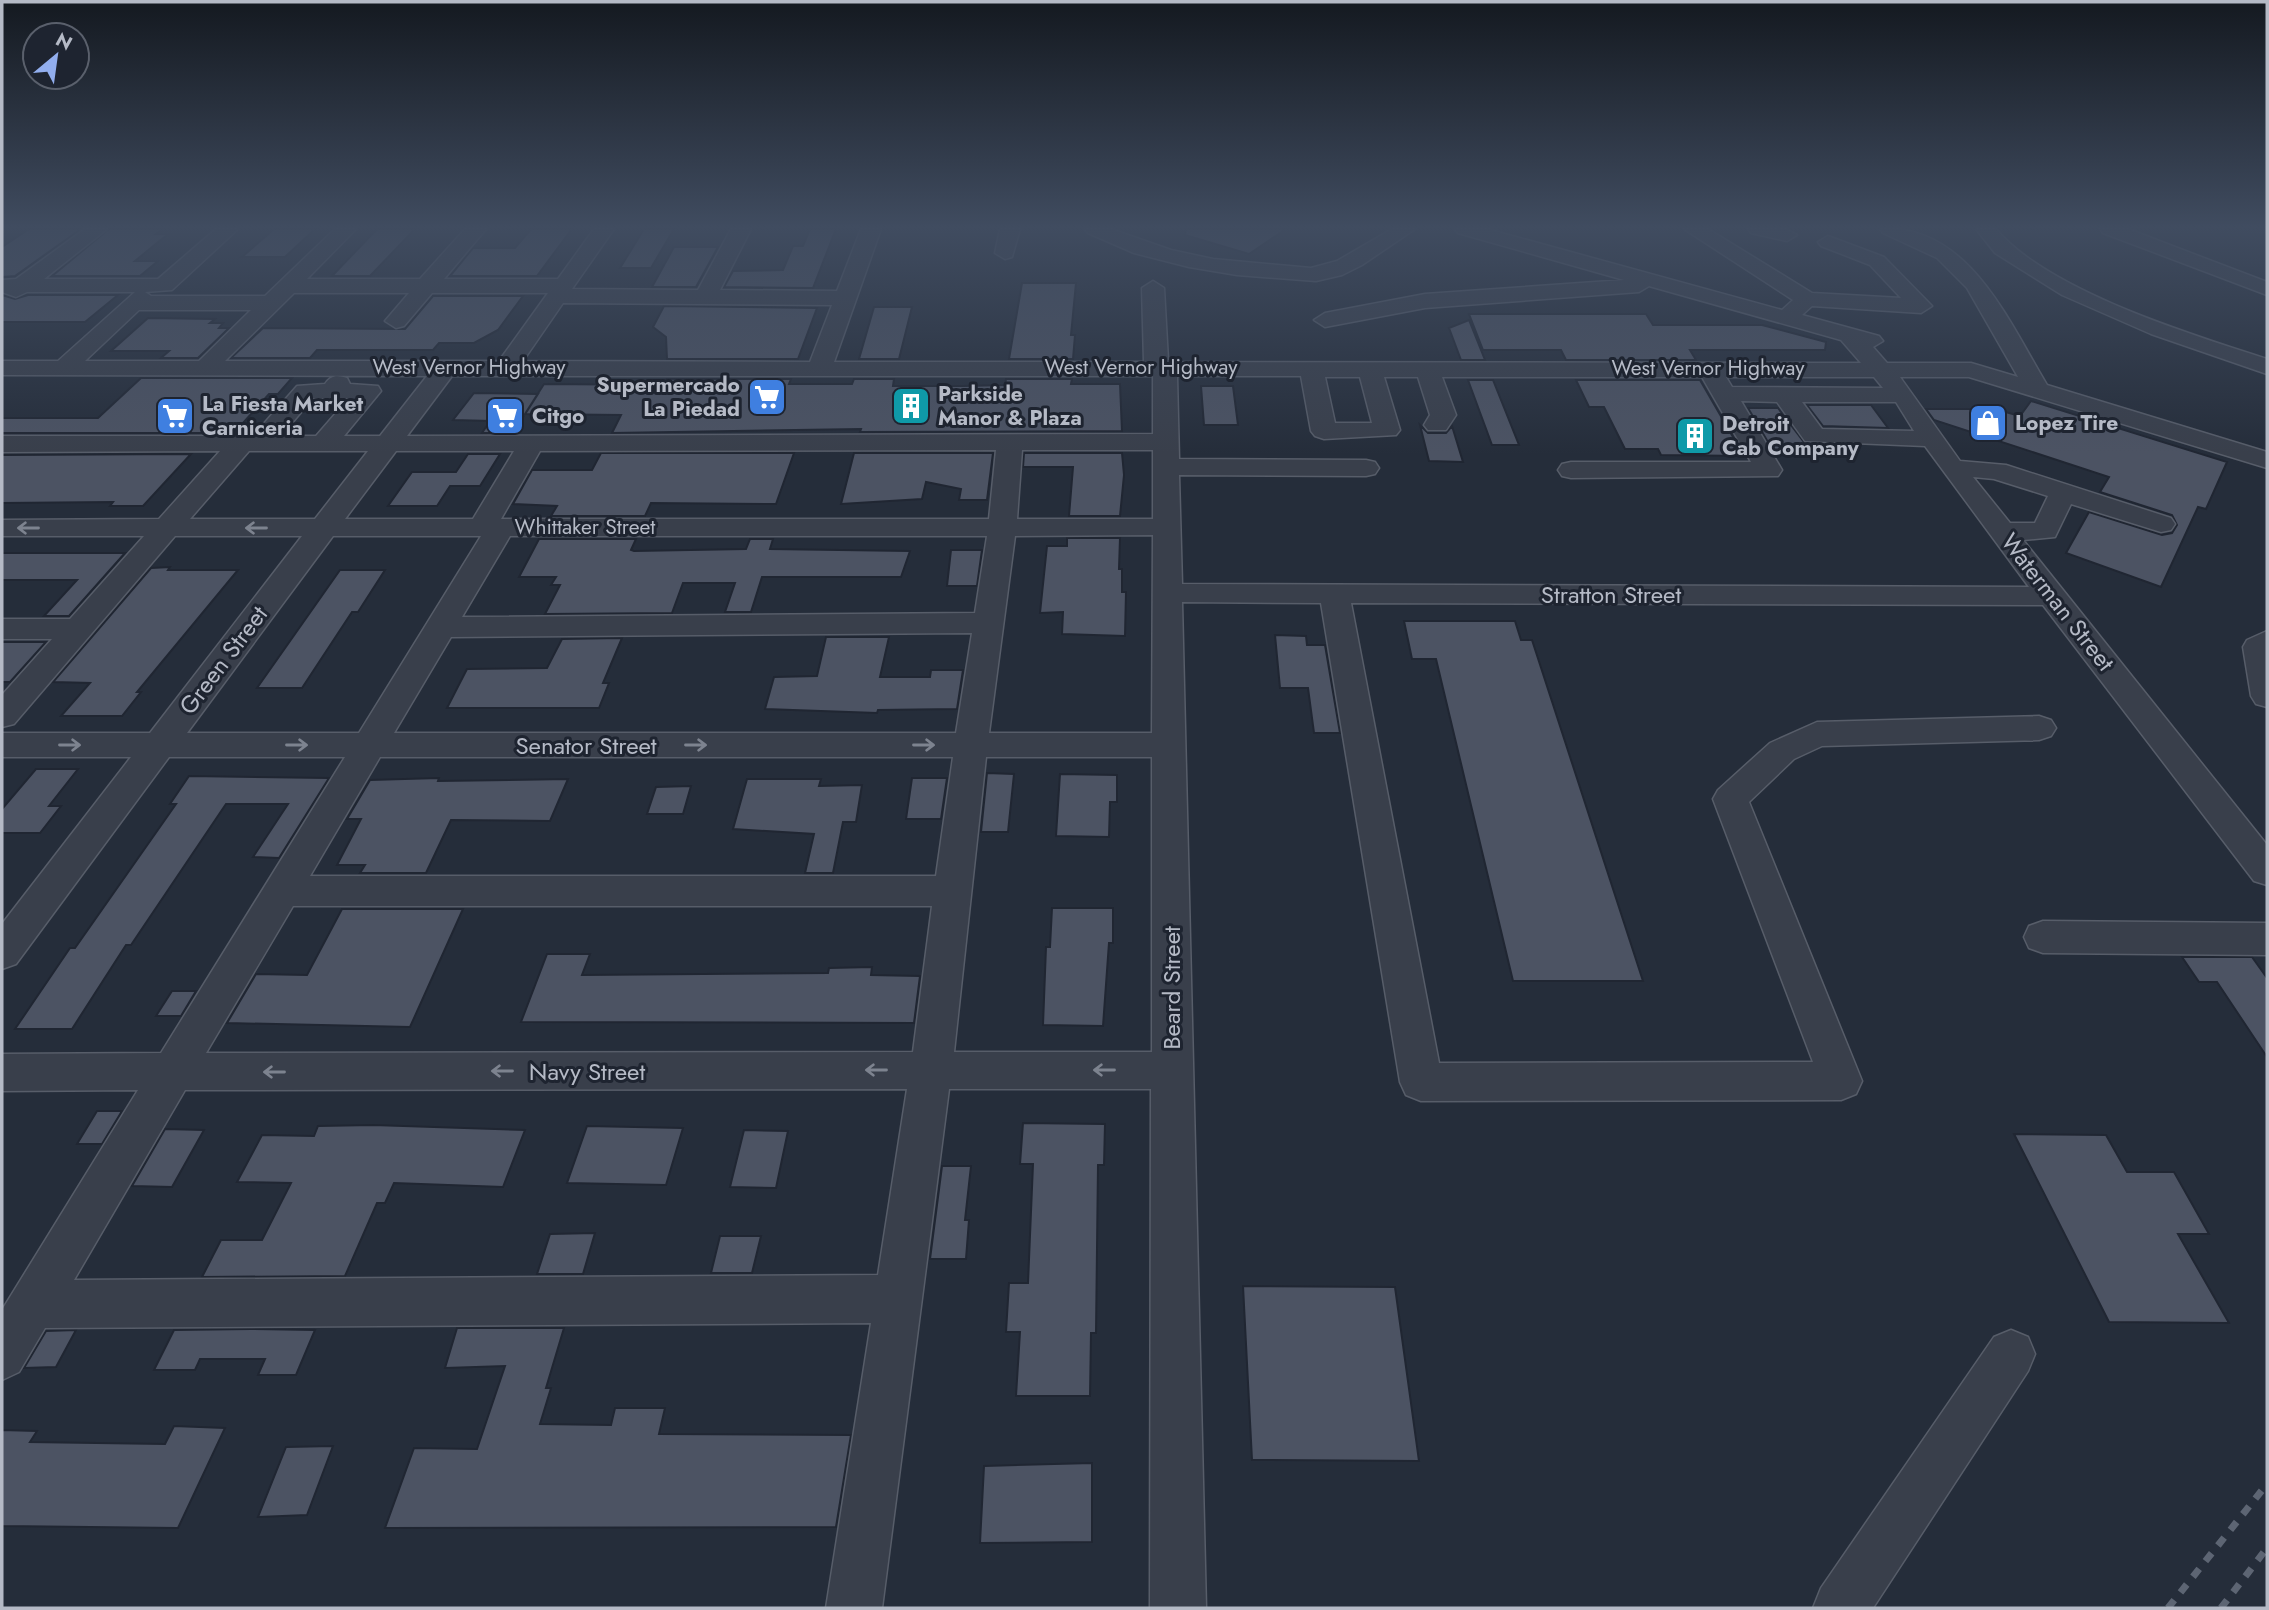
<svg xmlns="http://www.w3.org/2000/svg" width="2269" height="1610" font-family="Jost,sans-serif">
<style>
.building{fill:#4c5363;stroke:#202632;stroke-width:2}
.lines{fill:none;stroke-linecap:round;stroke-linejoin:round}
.minor-casing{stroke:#575d69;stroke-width:3}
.minor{fill:#393f4b;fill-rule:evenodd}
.rail{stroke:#5d6573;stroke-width:7;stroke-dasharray:10 10;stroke-linecap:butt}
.oneway{stroke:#7d838f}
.labels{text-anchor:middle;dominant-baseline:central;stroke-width:6;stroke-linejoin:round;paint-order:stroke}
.far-street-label{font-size:21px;fill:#b5bac6;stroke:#1e2430}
.far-poi-label{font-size:21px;font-weight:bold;fill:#b5bac6;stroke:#1e2430;text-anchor:start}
.street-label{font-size:24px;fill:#b5bac6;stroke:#1e2430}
</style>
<rect width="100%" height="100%" fill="#252d3a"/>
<path class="building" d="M29,229h52l-66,47 -13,1v-30z
M109,229h54l-7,5h12l-33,27h23l-18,15h-88z
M274,229h41l-30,28h-43z
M377,229h38l-45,47h-38z
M531,229h41l-35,47h-87l23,-28h42z
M644,229h30l-23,39h-31z
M810,229h26l-23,59 -89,-1 9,-16 50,-1 10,-24h10z
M1186,229h100l-37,25 -64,-19z
M674,247h44l-22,40h-44z
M1022,283h54l-5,52h4l-2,24h-64z
M2,295l13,4 13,-4h90l-33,27h-83z
M433,296h90l-25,34 -24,13h-35l-6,7h-116l-7,8h-79l32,-30 142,1z
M664,306l153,2 -19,51h-131l-1,-22 -13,-10z
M874,307h38l-13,52h-40z
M1469,314h177l7,11h109l64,17 -1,8h-135l6,10h-130l-5,-10h-78z
M148,318l67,1 -5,4h13l-4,5h10l-31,30h-37l8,-7h-58z
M1469,320l16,40h-24l-12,-32z
M141,378h151l-14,16h-9l-35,39h-232v-15h96z
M667,379h124l-2,5h63l2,-5h40l-1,7h70l42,-1 1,-6h66l-1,5h49l2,47 -262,1 1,-3 -249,4 9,-18 -96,-1 19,-30 124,1z
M1468,380h25l26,65h-27z
M1576,380h124l44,76 -83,-1 -3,-6h-33l-21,-42h-15z
M1201,386h32l5,39h-34z
M474,393l64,1 -25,39h-31l8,-12 -37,-1z
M2031,401l196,61 -21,47 -8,-2 -37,80 -95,-34 23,-41 73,23 10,-2 5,-8 -5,-10 -72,-23 9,-15 -175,-57 -8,-11h69l25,7z
M1807,405h64l17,23 -65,-2z
M1748,408h30l35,46h-38z
M1420,425l8,8h18l6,-7 11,36 -34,-1z
M601,453h193l-18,51 -125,-1 -6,13h-94l6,-10 -44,-2 19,-34h60z
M854,453h139l-6,47h-28l2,-11 -35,-7 -4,17 -81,5z
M1024,453h98l2,22 -4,41h-51l4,-49h-50z
M191,454l-48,52h-33l3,-4 -111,1v-48z
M468,454h32l-20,32h-30l-13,20h-49l24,-34h44z
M1067,538h53l-1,31h3v23h4l-1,44 -63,-2 1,-22 -23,1 7,-67h20z
M539,539h97l-5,11 3,1 112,-2 4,-10h23l-3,10 140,2 -9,26h-139l-11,35h-26l10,-29h-52l-11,30 -127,1 15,-29h-9l5,-8h-37z
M951,550h31l-5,36h-30z
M2,553h123l-56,63h-25l33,-36h-75z
M170,567l-2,3h70l-101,122h4l-19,24h-61l29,-33 -37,-1 98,-114z
M340,570h45l-27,42h-6l-50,76h-45z
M1404,621h111l6,19h11l111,341h-130l-77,-322h-24z
M1275,635l31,1 1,9h18l15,88h-26l-6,-45h-28z
M826,637h63l-9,40h50l1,-7h32l-6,39 -79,1 -1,3 -112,-4 9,-32 43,-1z
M622,638l-19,45h6l-10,25h-152l20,-39 80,-1 15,-29z
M2,642h44l-36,40h-8z
M36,769h42l-29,37h12l-21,27h-38v-24z
M987,773l27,1 -6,58h-27z
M1060,774l57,1v27h-7l-1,35 -53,-1z
M189,776l140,2 -50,80 -26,-1 35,-53h-62l-95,141h-5l-54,84h-57l55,-81h5l101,-144h-6z
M439,778l-1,3 130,-2 -18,42 -99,-1 -25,53h-66l5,-8h-28l24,-46h-14l23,-39z
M912,778h35l-6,41h-35z
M747,779h74l-2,7 43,-1 -6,37h-13l-10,51h-28l9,-39 -81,-5z
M691,786l-8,28h-36l9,-27z
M1052,908h61v35h-4l-6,83 -60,-1 3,-78h4z
M342,909h121l-53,118 -183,-4 29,-49 51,1z
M547,954h43l-8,21 246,-2 1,-5 43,-1 -1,8 49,1 -6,47 -393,-1z
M2182,957h70l15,21v79l-50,-75h-18z
M172,991h24l-15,25h-25z
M97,1111h25l-20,33h-25z
M1023,1123l82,1 -1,41h-6l-2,168h-5l-1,63h-74l4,-64h-14l3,-49h19l5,-119h-13z
M373,1125l152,5 -22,57 -109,-4 -9,20h-8l-32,73 -143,1 19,-37h41l29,-57 -54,-1 25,-47 52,1 4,-10z
M587,1126l96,2 -17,57 -99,-2z
M165,1129l39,1 -32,57 -40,-1z
M744,1130l44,1 -12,57 -46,-1z
M2014,1134l92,1 21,37h47l35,62h-31l51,89 -120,-1z
M942,1166h29l-6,54h4l-3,39h-36z
M595,1233l-12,41h-46l13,-40z
M720,1236h41l-9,37h-41z
M1243,1286l152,1 24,174 -167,-1z
M457,1328h107l-18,60h5l-11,36 71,1 4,-17h50l-6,26 192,1 -15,92 -451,1 29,-80 63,1 28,-83 -60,2z
M251,1329l64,1 -19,45h-38l7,-16h-65l-5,11h-41l20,-40z
M76,1330l-20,37 -32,1 22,-37z
M174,1426l51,2 -47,100 -176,-2v-96l35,1 -7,11 135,2z
M333,1446l-26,69 -49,2 28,-70z
M1092,1463v79l-112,1 4,-77z"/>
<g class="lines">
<defs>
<path id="minor" d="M85,229h22l-63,50h114l58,-50h22l-66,61 -27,2 6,4h114l70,-67h21l-49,50h113l45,-50h21l-42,50h114l36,-50h20l-42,60 126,1 33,-61h20l-31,61 117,1 24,-62h20l-47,133h310l-2,-74 11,-7 11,7 4,72 5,2 688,1 -20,-23 -192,-54 -10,6 -214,16 -100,19 -11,-7 11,-7 100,-19 199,-14 -166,-47 -3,-4h32l295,81 11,-10 -109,-71h24l104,64 89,5 -31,-33 -49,-19 -3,-4 10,-6 56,21 48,49 -11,7 -109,-7 -10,9 77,21 4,5 -10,6 14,16h84l47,14 -51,-89 -30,-30 -54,-25 -3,-4c88,-6 129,93 167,156l220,67v16l-298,-91h-69l60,84 46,4 165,53 4,6 -4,6 -10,2 -90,-28 -16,33 -32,3 244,305v40l-13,-4 -211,-276 -692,-2 88,460 374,-1 -100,-263 5,-9 52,-47 47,-21 222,-6 12,4 5,8 -5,8 -12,4 -217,6 -28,13 -45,43 113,279 -6,13 -15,6 -420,1 -15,-6 -6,-13 -79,-479 -139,-1 24,1006h-56l1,-519h-202l-67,519h-56l45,-285 -826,5 -26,44 -17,8v-70l136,-220 -136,1v-37l159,-1 184,-296h-176l-153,207 -14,5v-45l129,-167h-129v-24h148l152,-197h-127l-161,188 -12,3v-32l50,-56h-50v-20h68l74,-83h-142v-16l157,-1 61,-68 -218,1v-16h251l44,-50 28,-2c6,-9 12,-9 22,-6l3,6 28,2 3,5 -37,45h36l47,-60 -425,-1v-14h56l77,-69h-108l-11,5 -14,-5v-12l14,-1zM294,293h115l-24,28 11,7 8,-2 28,-33h116l-49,68h-274zM563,303l269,2 -22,57 -287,-1zM139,310h112l-52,51h-114zM452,376h701v58l-746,2zM1177,376h124l10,55 4,5 9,3 72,-4 4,-5 -16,-53h34l12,38 -6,10 4,5h18l10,-15 -14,-38h260l49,85h-180l-9,2 -4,6 4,6 9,2 207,-2 4,-6 -41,-69 36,1 28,39 120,5 104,141 -847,-3 -3,-109 187,1 9,-2 4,-6 -4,-6 -9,-2 -187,-1zM1325,377h35l12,46h-37zM1726,377h148l9,11 -151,-1zM313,398h36l-33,38h-35zM1802,402h94l18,29 -92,-2zM996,450l-7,69h-488l39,-68zM1022,450h131v69h-136zM249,451h119l-53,68h-125zM396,451h118l-41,68h-128zM1973,477l21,2 54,17 -13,27h-25zM1153,535l-1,198h-163l26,-197zM333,536h148l-122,197h-172zM510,536h477l-12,77 -513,4zM972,633l-16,100h-562l57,-96zM380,757h573l-17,119h-626zM986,757h166v295h-198zM293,906h639l-19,146 -707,1zM907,1089l-29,186 -804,5 111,-190z
M1000,229h20l-8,28 -7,2 -10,-6z
M1085,229h26l60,21 42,9 98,9 26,-7 55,-32h23l-53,36 -20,10 -26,6 -79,-6 -48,-8 -55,-14 -46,-20z
M1748,229h38l11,6 -10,6 -36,-8z
M1976,229h20c52,62 194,105 271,130v15l-116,-40 -89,-39 -67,-42z
M2100,229h28l139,53v13l-164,-62z
M2267,631v76l-11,-3 -5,-8 -8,-49 4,-7z
M2043,921l224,2v32l-224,-2 -14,-5 -5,-11 5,-11z
M2011,1330l17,7 7,17 -7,17 -155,237h-60l8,-20 173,-251z"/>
</defs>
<use href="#minor" class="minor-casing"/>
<use href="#minor" class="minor"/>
<path class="rail" d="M2168,1608l99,-124
M2221,1608l46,-60"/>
</g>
<defs><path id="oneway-shaft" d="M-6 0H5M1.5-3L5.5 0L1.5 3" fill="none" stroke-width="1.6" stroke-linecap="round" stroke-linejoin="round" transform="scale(1.75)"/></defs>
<g class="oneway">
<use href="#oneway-shaft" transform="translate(28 528) rotate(180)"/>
<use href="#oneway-shaft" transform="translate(256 528) rotate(180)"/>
<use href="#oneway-shaft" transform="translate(70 745)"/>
<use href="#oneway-shaft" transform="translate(297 745)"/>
<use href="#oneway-shaft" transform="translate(696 745)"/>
<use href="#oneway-shaft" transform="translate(924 745)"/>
<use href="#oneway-shaft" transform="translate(876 1070) rotate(180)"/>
<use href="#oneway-shaft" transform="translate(1104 1070) rotate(180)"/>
<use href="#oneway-shaft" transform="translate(502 1071) rotate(180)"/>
<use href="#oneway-shaft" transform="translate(274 1072) rotate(180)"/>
</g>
<linearGradient id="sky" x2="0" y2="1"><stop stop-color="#141920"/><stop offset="0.5" stop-color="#404c60"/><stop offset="1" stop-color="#404c60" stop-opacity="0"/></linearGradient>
<rect width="2269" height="454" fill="url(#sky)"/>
<defs>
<symbol id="supermarket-square" viewBox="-11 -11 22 22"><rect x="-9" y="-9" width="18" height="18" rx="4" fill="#3f7fe0" stroke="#1e2430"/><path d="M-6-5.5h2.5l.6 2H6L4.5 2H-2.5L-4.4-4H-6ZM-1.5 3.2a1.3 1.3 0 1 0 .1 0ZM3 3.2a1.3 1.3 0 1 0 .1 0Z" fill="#fff"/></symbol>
<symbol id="building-square" viewBox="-11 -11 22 22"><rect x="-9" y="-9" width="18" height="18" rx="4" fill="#0f9aa8" stroke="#1e2430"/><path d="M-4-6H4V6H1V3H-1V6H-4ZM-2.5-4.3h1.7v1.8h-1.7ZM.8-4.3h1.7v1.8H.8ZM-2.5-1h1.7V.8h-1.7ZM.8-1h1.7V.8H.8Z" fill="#fff"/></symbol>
<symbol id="shop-square" viewBox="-11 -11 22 22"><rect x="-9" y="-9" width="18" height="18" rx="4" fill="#3f7fe0" stroke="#1e2430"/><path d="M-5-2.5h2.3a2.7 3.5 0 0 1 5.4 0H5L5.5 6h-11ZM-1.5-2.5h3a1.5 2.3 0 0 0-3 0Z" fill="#fff"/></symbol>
</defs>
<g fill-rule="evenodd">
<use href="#supermarket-square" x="745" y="375" width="44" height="44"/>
<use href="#building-square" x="889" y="384" width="44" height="44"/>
<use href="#supermarket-square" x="153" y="394" width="44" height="44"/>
<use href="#supermarket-square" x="483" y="394" width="44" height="44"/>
<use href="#shop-square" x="1966" y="401" width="44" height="44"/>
<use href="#building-square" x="1673" y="414" width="44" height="44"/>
</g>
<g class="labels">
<g class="far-street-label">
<text x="469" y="367">West Vernor Highway</text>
<text x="1141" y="367">West Vernor Highway</text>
<text x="1708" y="368">West Vernor Highway</text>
<text x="585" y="527">Whittaker Street</text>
</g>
<g class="far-poi-label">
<text x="740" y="385" text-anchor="end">Supermercado<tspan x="740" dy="24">La Piedad</tspan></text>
<text x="938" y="394">Parkside<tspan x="938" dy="24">Manor &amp; Plaza</tspan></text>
<text x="202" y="404">La Fiesta Market<tspan x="202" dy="24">Carniceria</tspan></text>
<text x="532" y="416">Citgo</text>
<text x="2015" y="423">Lopez Tire</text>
<text x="1722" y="424">Detroit<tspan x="1722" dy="24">Cab Company</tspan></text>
</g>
<g class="street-label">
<text x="1611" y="594">Stratton Street</text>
<text transform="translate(2058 602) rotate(52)">Waterman Street</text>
<text transform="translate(223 660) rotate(-53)">Green Street</text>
<text x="586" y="745">Senator Street</text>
<text transform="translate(1171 988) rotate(-90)">Beard Street</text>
<text x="587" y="1071">Navy Street</text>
</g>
</g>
<rect width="2269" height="1610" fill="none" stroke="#b5bac6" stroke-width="7"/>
<g transform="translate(56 56) rotate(29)"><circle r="33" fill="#1e2430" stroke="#5a606c" stroke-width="2"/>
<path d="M0-5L12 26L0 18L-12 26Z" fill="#92aeee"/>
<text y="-10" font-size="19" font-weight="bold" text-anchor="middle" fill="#b5bac6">N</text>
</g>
</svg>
